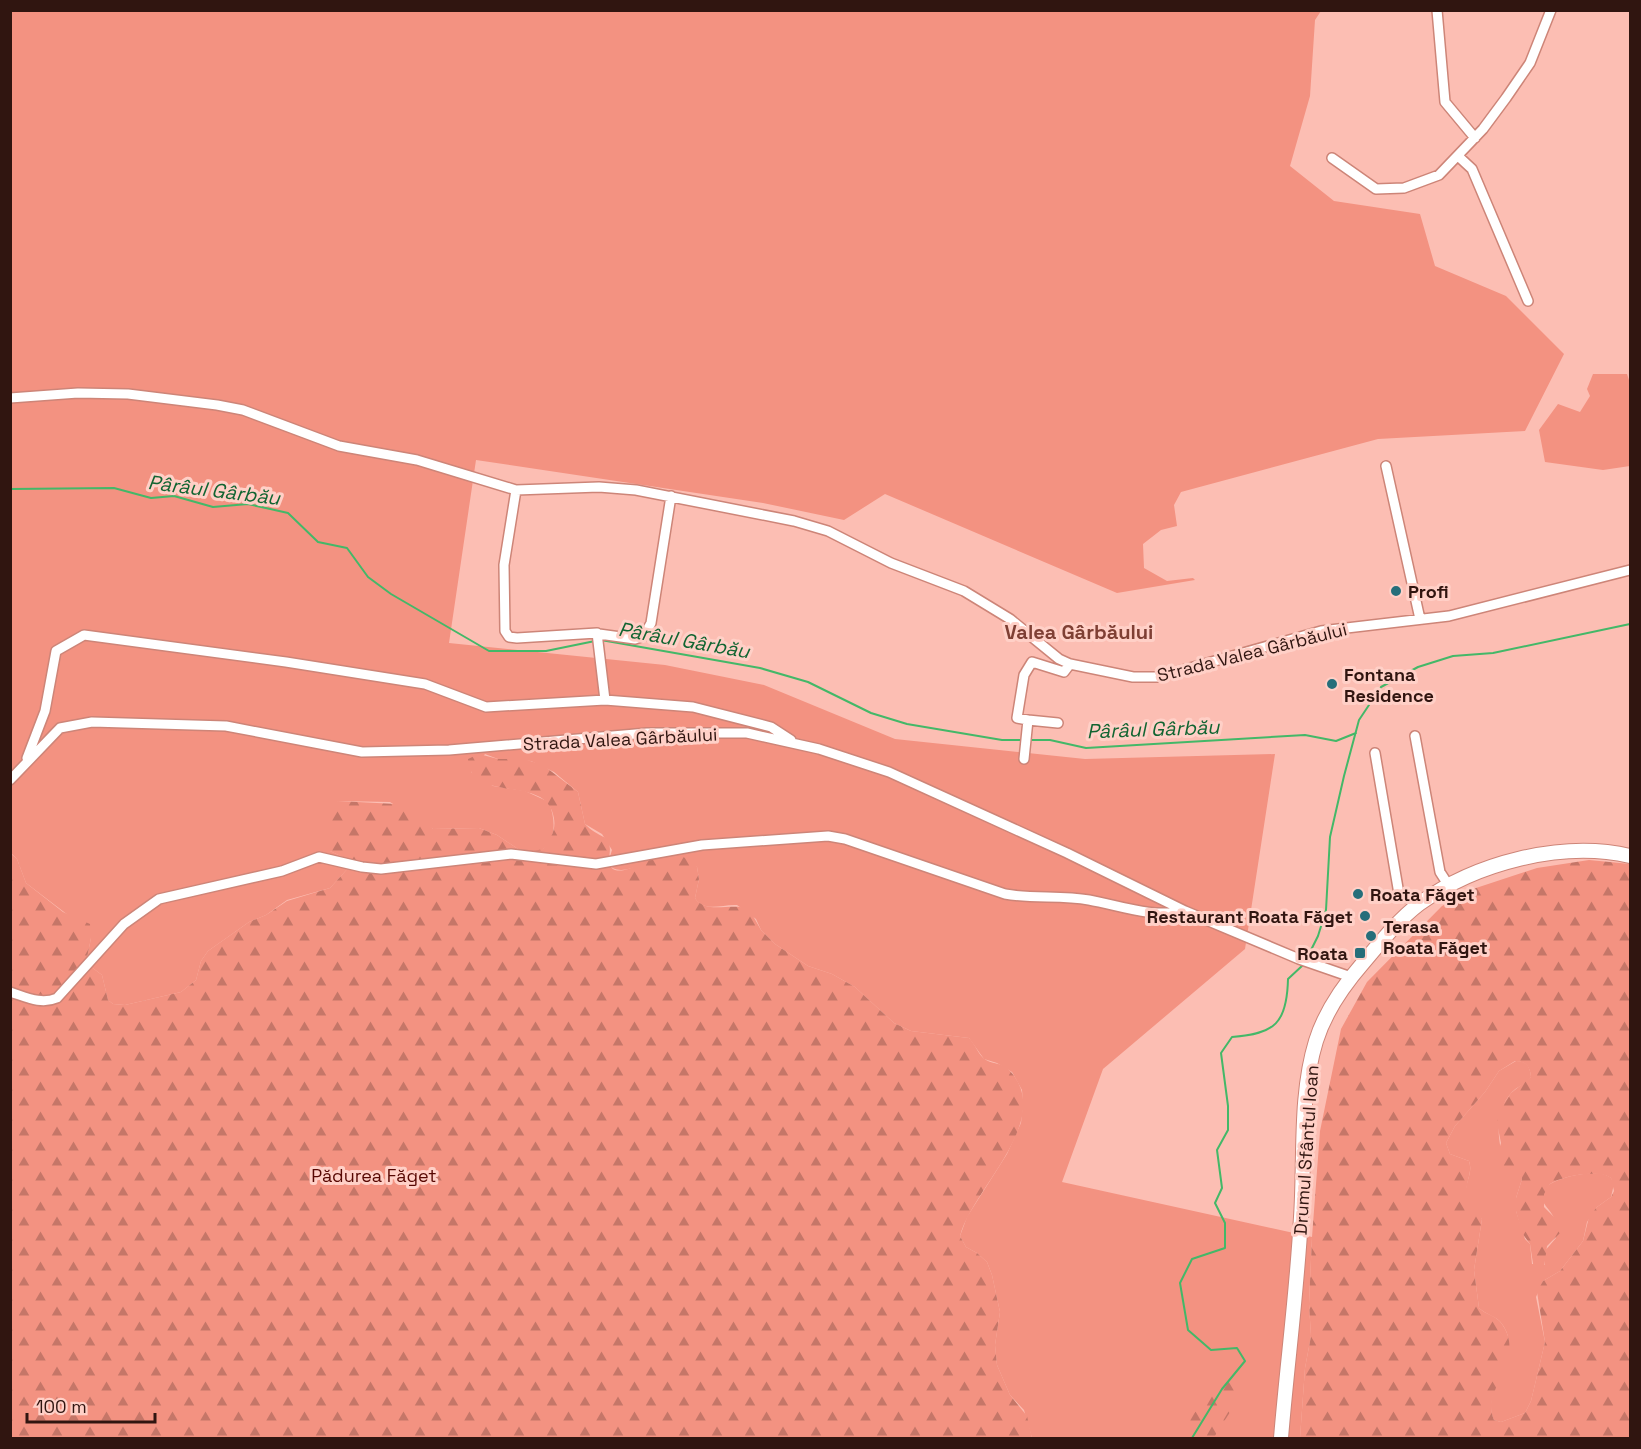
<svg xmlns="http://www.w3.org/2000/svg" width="1641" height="1449" font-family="'Space Grotesk',sans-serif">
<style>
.green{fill:#f39281}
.forest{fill:url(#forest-firs);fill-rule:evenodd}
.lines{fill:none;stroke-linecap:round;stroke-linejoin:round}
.stream{stroke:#43b868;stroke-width:2}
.minor-casing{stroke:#cd8578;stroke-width:12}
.secondary-casing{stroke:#cd8578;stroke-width:16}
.minor{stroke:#fff;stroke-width:9}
.secondary{stroke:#fff;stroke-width:14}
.poi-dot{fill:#266e7a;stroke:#ffd0c7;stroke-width:2}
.labels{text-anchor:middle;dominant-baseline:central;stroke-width:6;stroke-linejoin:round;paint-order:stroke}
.poi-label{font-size:18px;font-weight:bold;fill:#301510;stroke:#ffd0c7;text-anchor:start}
.street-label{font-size:18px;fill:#301510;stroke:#ffd0c7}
.park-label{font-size:18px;fill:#570702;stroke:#ffd0c7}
.water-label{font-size:20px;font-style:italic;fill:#116431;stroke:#ffd0c7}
.neighbourhood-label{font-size:20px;font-weight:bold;fill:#7f3f34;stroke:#ffd0c7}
</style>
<defs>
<pattern id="forest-firs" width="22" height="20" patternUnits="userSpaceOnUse" patternTransform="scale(1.5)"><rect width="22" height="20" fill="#f39281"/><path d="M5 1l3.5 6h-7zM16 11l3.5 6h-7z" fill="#c57668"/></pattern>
</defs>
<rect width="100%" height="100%" fill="#fcbeb3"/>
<path class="green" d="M10,11h1311l-6,9 -5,76 -20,70 44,35 86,13 15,52 71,30 58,58 -39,77 -147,8 -197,53 -7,13 3,21 -16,4 -18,14 1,24 23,13 26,-3 2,2 -78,13 -232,-99 -41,26 -81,-17 -287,-43 -27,183 216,22 99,20 131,54 190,20 190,-5 -30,195 -142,120 -41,113 250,55 -3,67 2,32 -6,32 -5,70h-268l-8,-28 -14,-15 -13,-30 -2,-20 5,-33 -8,-37 -5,-13 -10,-9 -11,-6 -6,-11 7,-19 40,-63 14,-31 2,-20 -1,-13 -10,-18 -15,-9 -13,-4 -15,-21 -58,-7 -17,-8 -39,-36 -23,-13 -24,-8 -33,-22 -14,-14 -5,-11 -19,-14c-15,-1 -33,8 -42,-7l4,-19 -2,-12 -33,-13c-14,7 -47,26 -56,9l4,-13 -10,-16 -17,-10 -7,-32 -24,-20 -23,-11 -33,-2 -13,-5 -14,18 22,14 32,5 24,11c7,20 8,39 -11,51h-14l-27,-18 -18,-7 -46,1 -43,-27 -52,-1 -8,50 17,8 3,7 -20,22 -43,12 -21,15 -17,7 -41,29 -7,10 -5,19 -15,12 -56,13 -12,-1 -5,-4 -6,-25 -16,-12 5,-25 -23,-23 -42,-32 -9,-24 -6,-6z
M1593,374h34l3,9v83l-27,4 -58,-8 -6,-32 19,-26 22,8 10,-16 -3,-7z
M1516,1061c11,0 14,6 15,16 -5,7 -13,9 -19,15 -21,23 -13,54 -5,81h13l2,6 -6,19v13l9,28 5,5 2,20 13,1 -1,-13 12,-14c-1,-6 0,-15 -2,-20 -6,-14 -20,-15 -4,-34 14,-8 49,-16 61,-6l3,6 -3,13 -14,10 -10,15 -4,19 -23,30 -17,10 -7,16 9,45 -14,59 -6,12 -24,9 -7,-2c-15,-32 32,-63 8,-96 -5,-8 -16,-9 -23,-16l-5,-38 8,-51c-4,-6 -12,-13 -15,-20 -5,-13 7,-25 2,-38l-19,-7 -4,-11 9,-17 30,-34 14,-21z"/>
<path class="forest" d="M479,754l19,5h26l19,6 35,27 7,32c17,18 30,7 23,39 14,28 56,-33 89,4l2,12 -4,19c11,17 36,4 54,11l12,21 14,14 33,22 24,8 23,13 39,36 17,8 58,7c7,7 9,17 17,22 8,5 17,2 24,11 45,49 -38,118 -50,165l6,11 11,6 10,9 5,13 8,37 -5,33 2,20 13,30 17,21 5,22h-1021l-1,-585 7,6 9,24 37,29 27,12 1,14 -5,25 16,12 6,25 5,4 12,1 56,-13 15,-12 5,-19 7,-10 41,-29 17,-7 21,-14 43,-13 20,-22 -3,-7 -17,-8 -2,-7 5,-18 -4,-18 9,-7 58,3 18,8 19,17 46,-1 18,7 27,18 19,-4c9,-12 15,-21 9,-38 -12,-35 -82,-8 -84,-52z
M1589,860l41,4v574h-330l5,-70 6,-32 -2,-32 3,-67 8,-106 21,-102 26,-47 75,-76 34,-18 61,-20zM1515,1061c11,0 15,6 16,16l-20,16 -11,16 -3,14 4,20 -6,19 5,11h19l3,6 -6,19v13l6,22 8,11 4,26 3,2 7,-4 3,-22 13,-13 -2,-12 -14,-14v-13l6,-10c12,-8 49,-15 61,-6l3,13 -3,6 -14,10 -8,10 -6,24 -23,30 -17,10 -6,11 8,50 -14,59 -6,12 -24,9 -7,-2c-14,-31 33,-60 8,-96 -6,-9 -16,-9 -23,-16l-5,-38 8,-51c-3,-9 -14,-16 -15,-25 -2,-12 6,-21 2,-33l-19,-7 -4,-11 9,-17 30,-34 14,-21z
M1232,1370c12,34 -3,40 -18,68h-29l4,-20 10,-10 13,-28z"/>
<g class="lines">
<path class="stream" d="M10,489l104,-1 37,10 23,-2 39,11 35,-3 40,9 30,29 29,6 21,29 23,17 98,57h57l49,-10
M601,640l159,28 48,14 63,31 36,11 95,16h22
M1030,740h20l36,8 219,-13 31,6 20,-8
M1306,960l12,-24 8,-26 4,-73 14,-61 15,-56 22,-33 37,-20 35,-11 40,-3 137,-29
M1192,1438l30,-49 23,-28 -8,-13 -26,2 -23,-20 -8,-47 12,-24 33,-11v-25l-10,-20 7,-15 -5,-38 11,-20v-24l-7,-53 11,-16c43,-3 55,-14 56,-58l15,-14"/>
<defs>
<path id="minor" d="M1437,10l8,92 30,36
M1458,156l14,13 56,132
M1332,158l44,31 28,-1 35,-13 44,-46 23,-31 24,-35 21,-53
M10,398l68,-5 50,1 89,11 26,5 96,36 78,14 99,30 83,-3 37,3 158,31 34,10 63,32 73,28 46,28 49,40 11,5 63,13h25l163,-46 128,-15 181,-46
M1386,466l34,153
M516,490l-12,75 1,66 4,6 8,1 80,-5 8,67
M599,634l36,5 9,-3 7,-13 20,-127
M1028,720l30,3
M1415,736l25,136 9,14
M1375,753l24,141 21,10
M27,758l18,-47 11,-60 28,-16 202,27 139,22 61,23 119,-7 88,7 78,20 20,13
M1024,759l4,-39 -11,-2 7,-43 8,-13 32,10 6,-8
M10,780l50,-52 32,-6 134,4 136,26 87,-2 198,-17h100l72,16 70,23 178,81 118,58 114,48 52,18
M10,992c16,5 31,13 47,6l67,-74 35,-25 123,-28 37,-14 43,10 19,2 130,-15 85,10 106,-19 126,-9 17,3 160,55c28,5 56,1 84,6 33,6 61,18 96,11"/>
<path id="secondary" d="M1281,1438c6,-73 16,-147 20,-221 4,-58 -2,-121 15,-176 9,-29 27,-55 47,-78 17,-20 35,-43 56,-59 56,-41 143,-64 211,-48"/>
</defs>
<use href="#minor" class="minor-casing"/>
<use href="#secondary" class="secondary-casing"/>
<use href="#minor" class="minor"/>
<use href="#secondary" class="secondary"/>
</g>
<g class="poi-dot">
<circle cx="1396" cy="591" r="6"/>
<circle cx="1332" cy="684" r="6"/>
<circle cx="1358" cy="894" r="6"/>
<circle cx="1365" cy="916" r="6"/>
<circle cx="1371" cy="936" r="6"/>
<rect x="1354" y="947" width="12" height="12" rx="3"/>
</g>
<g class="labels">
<g class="poi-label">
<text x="1408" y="591">Profi</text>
<text x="1344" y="674">Fontana<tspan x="1344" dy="21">Residence</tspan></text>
<text x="1370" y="894">Roata Făget</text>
<text x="1353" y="916" text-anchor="end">Restaurant Roata Făget</text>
<text x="1383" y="926">Terasa<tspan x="1383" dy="21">Roata Făget</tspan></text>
<text x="1348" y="953" text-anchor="end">Roata</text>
</g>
<g class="street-label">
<text transform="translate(1252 652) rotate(-14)">Strada Valea Gârbăului</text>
<text transform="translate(620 739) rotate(-3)">Strada Valea Gârbăului</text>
<text transform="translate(1306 1150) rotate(-86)">Drumul Sfântul Ioan</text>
</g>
<g class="park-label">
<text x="374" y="1175">Pădurea Făget</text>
</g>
<g class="water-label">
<text transform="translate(214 490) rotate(7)">Pârâul Gârbău</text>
<text transform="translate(684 640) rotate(10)">Pârâul Gârbău</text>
<text transform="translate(1153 729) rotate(-2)">Pârâul Gârbău</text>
</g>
<g class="neighbourhood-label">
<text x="1079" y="632">Valea Gârbăului</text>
</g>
</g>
<rect width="1641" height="1449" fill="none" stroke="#301510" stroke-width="24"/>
<path d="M27 1413v9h128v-9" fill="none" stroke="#301510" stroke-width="3"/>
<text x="36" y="1413" font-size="18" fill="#301510" stroke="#ffd0c7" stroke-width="4.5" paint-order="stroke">100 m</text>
</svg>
